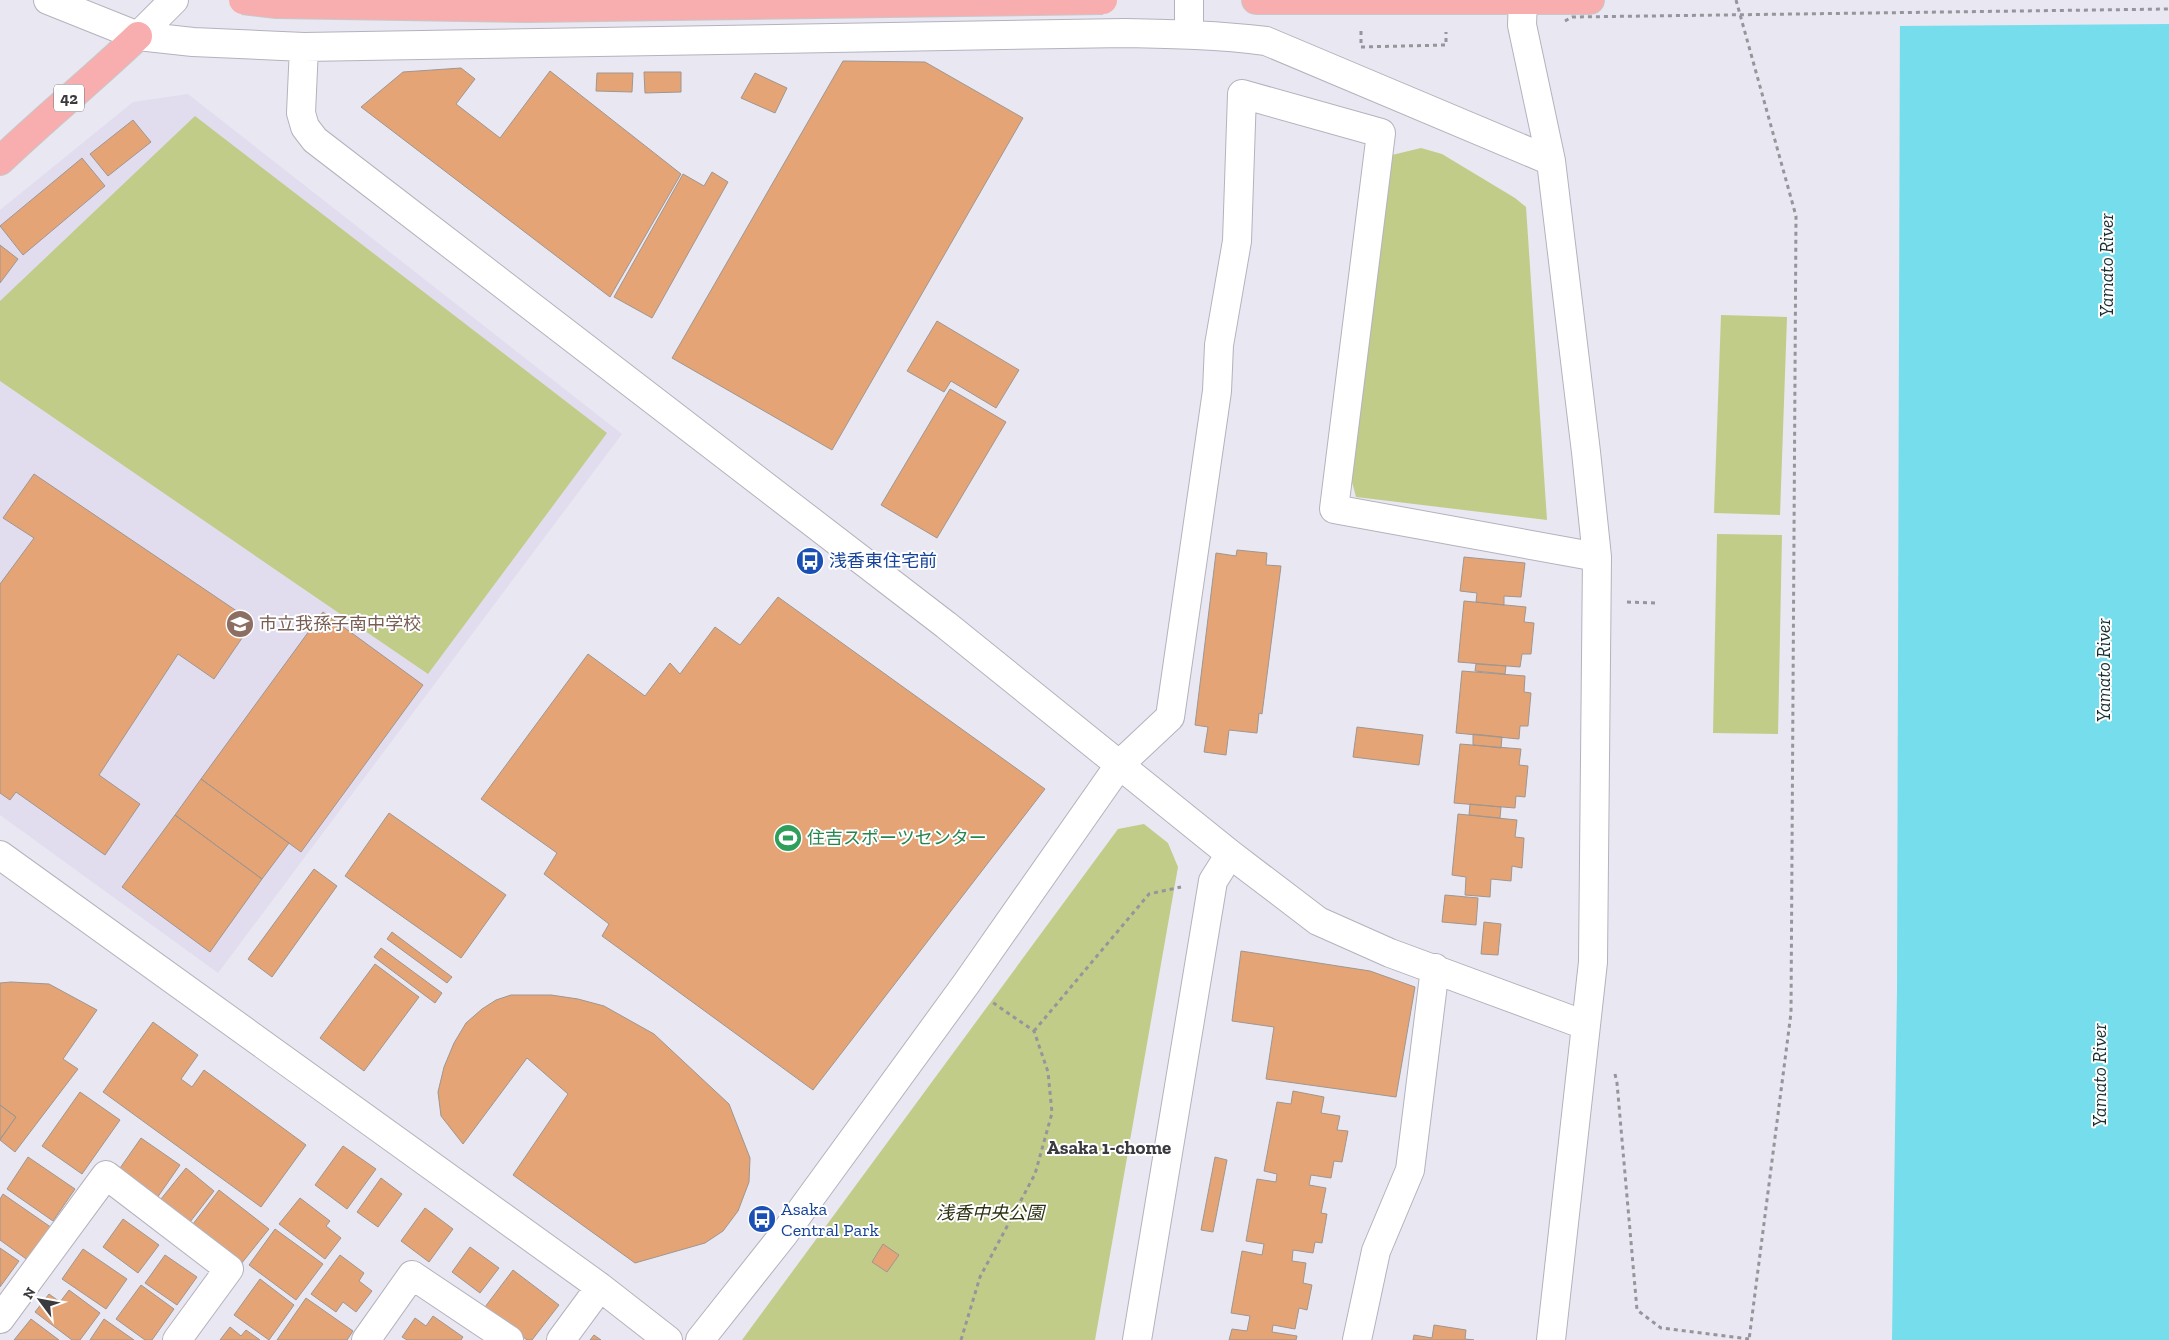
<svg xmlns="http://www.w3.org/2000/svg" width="2169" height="1340" font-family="'Zilla Slab','Noto Sans JP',serif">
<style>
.built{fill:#e1ddef}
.green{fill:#c1cc89}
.water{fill:#76ddec}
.pier{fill:#e9e7f1}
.building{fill:#e4a476;stroke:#9f9690}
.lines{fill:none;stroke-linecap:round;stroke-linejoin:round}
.minor-casing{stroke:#b4b2bc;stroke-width:30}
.major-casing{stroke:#c8c8c9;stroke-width:30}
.path{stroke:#96959c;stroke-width:3;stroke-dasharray:4 4;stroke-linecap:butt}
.minor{stroke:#fff;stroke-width:28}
.major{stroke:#f8adae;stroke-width:28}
.major-bridge-casing{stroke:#c8c8c9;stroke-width:30;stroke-linecap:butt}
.path-bridge{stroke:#96959c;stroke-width:3;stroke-dasharray:4 4;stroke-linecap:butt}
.major-bridge{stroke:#f8adae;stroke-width:28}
.labels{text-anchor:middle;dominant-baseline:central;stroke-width:4;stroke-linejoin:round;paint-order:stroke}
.shield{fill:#fff;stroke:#767679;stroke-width:1}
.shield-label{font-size:16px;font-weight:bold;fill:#3b3b3f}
.transit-label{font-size:18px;fill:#164399;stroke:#fff;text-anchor:start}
.education-label{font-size:18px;fill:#785e54;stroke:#fff;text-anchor:start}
.leisure-label{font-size:18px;fill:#27864d;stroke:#fff;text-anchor:start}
.park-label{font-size:18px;font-style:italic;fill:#2e3212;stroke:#fff}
.water-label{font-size:19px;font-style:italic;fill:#1a2d30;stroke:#fff}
.neighbourhood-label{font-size:19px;font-weight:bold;fill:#3b3b3f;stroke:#fff}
</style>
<rect width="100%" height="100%" fill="#e9e7f1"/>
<path class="built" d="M188,94l434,340 -404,539 -218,-158v-605l133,-108z"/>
<path class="green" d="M195,116l412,317 -179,241 -428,-293v-80z
M1421,148l21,6 73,44 11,9 21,313 -191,-23 -4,-15 40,-327z
M1721,315l66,2 -7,198 -66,-2z
M1717,534l65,1 -4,199 -65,-1z
M1144,824l24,19 10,24 -83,473h-353l376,-511z"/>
<path class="water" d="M1900,0h269v1340h-277l5,-350z"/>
<path class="pier" d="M1897,0h272v24l-271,2z"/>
<path class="building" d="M843,61l82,1 98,56 -191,332 -160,-92z
M461,68l14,11 -19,25 44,34 50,-67 131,103 -71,123 -249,-190 42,-35z
M644,72h37v20l-36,1z
M597,73h36l-1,19 -36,-1z
M755,73l32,15 -12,25 -34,-15z
M133,120l18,22 -43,34 -18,-22z
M82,158l23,28 -82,69 -23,-29z
M712,172l16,10 -76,136 -38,-21 69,-123 21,12z
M0,245l18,14 -18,24z
M937,321l82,49 -23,38 -45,-27 -7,11 -37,-21z
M950,389l56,33 -69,116 -56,-33z
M34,474l219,148 -39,57 -36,-25 -79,121 41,29 -35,51 -89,-63 -6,8 -10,-7v-209l34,-46 -31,-20z
M1237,550l30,3 -1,12 15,1 -19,148 -3,-1 -2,20 -28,-3 -3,25 -22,-3 4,-25 -13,-2 21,-172 20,3z
M1464,557l61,6 -4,34 -17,-1v9l-28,-3 1,-9 -17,-2z
M778,597l267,192 -232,301 -211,-154 7,-12 -65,-50 13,-21 -76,-54 107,-145 57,42 25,-33 10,11 35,-47 25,18z
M1464,601l62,6 -2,15 10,1 -3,31h-9l-2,13 -62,-5z
M323,612l100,73 -122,167 -100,-73z
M1476,664l30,2 -1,8 -30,-3z
M1462,671l63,5 -1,16 7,1 -3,33h-8l-1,13 -63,-6z
M1357,727l66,8 -4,30 -66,-8z
M1473,734l29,3 -1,11 -28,-3z
M1460,744l61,5 -2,16 9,1 -3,31 -9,-1 -1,12 -61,-5z
M201,779l88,64 -27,36 -87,-64z
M1470,804l31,3 -1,11 -31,-3z
M389,813l117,82 -45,63 -116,-82z
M1458,814l59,6 -2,17 9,1 -2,30 -10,-2 -1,15 -20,-2 -1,18 -25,-2 1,-18 -14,-2z
M175,815l87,64 -52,73 -88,-65z
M314,869l23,17 -65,91 -24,-18z
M1445,895l33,3 -2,27 -34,-3z
M1484,922l17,2 -3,31 -17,-1z
M392,932l60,45 -5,6 -60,-44z
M381,948l61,45 -7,10 -61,-46z
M1241,951l129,20 45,16 -19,110 -130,-18 8,-52 -42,-6z
M375,964l44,33 -55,74 -44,-33z
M11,982l38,2 48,26 -34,49 15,10 -63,83 -15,-12 16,-23 -16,-12v-122z
M511,995h40l27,4 26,7 50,28 75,70 21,54 -1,24 -11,29 -15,20 -18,12 -70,20 -122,-88 55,-81 -41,-36 -64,86 -22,-28 -3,-24 6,-25 10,-24 12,-20 16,-14 14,-9z
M153,1022l45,33 -17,24 11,8 12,-17 102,75 -45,62 -158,-115z
M1293,1091l31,6 -3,16 19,3 -3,14 11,1 -6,31 -8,-1 -3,17 -20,-3 -2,10 17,3 -5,25 6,1 -5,29 -7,-1 -2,11 -20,-3 -1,11 14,2 -3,20 9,2 -5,25 -8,-2 -4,21 -22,-4 -1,7 25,4 -1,4h-67l3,-11 15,2 3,-15 -19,-3 11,-62 20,4 2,-11 -18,-3 11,-62 19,3 1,-8 -13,-3 13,-69 14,2z
M80,1092l40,28 -38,54 -40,-28z
M0,1105l16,12 -16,22z
M141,1138l39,27 -23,33 -39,-27z
M343,1146l33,23 -29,40 -32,-24z
M28,1157l47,32 -22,32 -46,-32z
M1215,1157l12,3 -14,72 -12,-2z
M186,1168l28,23 -24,31 -29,-23z
M381,1178l21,16 -24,33 -21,-15z
M219,1190l50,39 -28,35 -48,-40z
M3,1194l49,34 -23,33 -29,-21v-41z
M300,1198l30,23 -4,5 15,12 -16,21 -46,-35z
M425,1208l28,21 -24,33 -28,-21z
M123,1219l36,26 -21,28 -35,-26z
M275,1229l48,35 -27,36 -47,-35z
M883,1244l16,11 -12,17 -15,-10z
M470,1247l29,21 -19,25 -28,-21z
M0,1248l19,13 -19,26z
M83,1249l44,30 -21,30 -44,-30z
M165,1255l32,22 -20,28 -32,-22z
M340,1255l24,18 -5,8 13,10 -16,21 -13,-10 -7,10 -25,-18z
M513,1270l46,35 -27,35h-5l-42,-33z
M260,1279l34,26 -25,35 -35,-25z
M141,1285l33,24 -22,31h-7l-29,-21z
M69,1290l31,23 -20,27h-8l-37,-28 14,-18 11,8z
M306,1298l47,33 -6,9h-70z
M433,1316l30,21 -2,3h-54l-5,-3 13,-19 11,8z
M31,1319l28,21h-45z
M104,1319l30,21h-44z
M1434,1325l32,5 -1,9 9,1h-61l1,-5 18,3z
M230,1327l11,9 5,-6 14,10h-40z
M594,1335l7,5h-11z"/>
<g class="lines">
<defs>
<path id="minor" d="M48,0l90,36 55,6 111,5 821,-14c47,1 94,2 141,8l285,120
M1523,0l-1,25 29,136 35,291 11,105 -4,405 -42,378
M1189,34v-34
M138,36l36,-36
M304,47l-3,66 4,14 10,13 631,485 284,229 88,67 72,32 195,72
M0,855l600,432 68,53
M0,1319l106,-144 123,94 -52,71
M366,1340l46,-65 97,65
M561,1340l39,-53
M700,1340l84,-106 182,-250 154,-220 50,-47 47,-326 2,-46 18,-104 5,-147 139,39 -47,376 263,48
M1137,1340l76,-459 17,-27
M1357,1340l19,-89 34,-81 25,-202"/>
<path id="major" d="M1256,0h334
M0,161c45,-43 93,-82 138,-125"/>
</defs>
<use href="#minor" class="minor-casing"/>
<use href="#major" class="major-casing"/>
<path class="path" d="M1736,0l60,216 -5,797 -42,327
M1361,31v16l85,-2v-13
M1627,602l29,1
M1034,1031l115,-137 32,-7
M1615,1074l2,9 20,227 24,18 88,11
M961,1340l19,-63 55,-103 17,-61 -4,-41 -14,-41 -42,-29"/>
<use href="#minor" class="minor"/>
<use href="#major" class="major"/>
<defs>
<path id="major-bridge" d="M243,0l34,4 252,4 574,-8"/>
</defs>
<use href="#major-bridge" class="major-bridge-casing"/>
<path class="path-bridge" d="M1565,21l7,-4 597,-8"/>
<use href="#major-bridge" class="major-bridge"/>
</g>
<defs>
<symbol id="bus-disc" viewBox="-11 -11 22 22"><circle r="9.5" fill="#1a4fb4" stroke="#fff"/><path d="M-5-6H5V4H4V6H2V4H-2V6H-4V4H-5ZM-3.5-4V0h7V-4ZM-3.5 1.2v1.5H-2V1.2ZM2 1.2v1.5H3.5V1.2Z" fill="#fff"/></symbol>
<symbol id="school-disc" viewBox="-11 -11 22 22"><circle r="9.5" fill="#8d6e63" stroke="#fff"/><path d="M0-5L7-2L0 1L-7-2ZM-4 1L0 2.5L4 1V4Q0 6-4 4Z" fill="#fff"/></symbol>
<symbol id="stadium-disc" viewBox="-11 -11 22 22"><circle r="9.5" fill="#2e9e5b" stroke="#fff"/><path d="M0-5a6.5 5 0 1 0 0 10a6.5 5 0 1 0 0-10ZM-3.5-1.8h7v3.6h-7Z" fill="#fff"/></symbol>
</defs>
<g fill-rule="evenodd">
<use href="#bus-disc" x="794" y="545" width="32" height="32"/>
<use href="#school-disc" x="224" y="608" width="32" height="32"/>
<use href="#stadium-disc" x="772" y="822" width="32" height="32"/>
<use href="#bus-disc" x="746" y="1203" width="32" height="32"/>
</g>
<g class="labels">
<rect class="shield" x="54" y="84.5" width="30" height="27" rx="4"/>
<g class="shield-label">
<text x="69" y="98">42</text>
</g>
<g class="transit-label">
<text x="829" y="561">浅香東住宅前</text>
<text x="781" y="1209">Asaka<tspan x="781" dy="21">Central Park</tspan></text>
</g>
<g class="education-label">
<text x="259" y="624">市立我孫子南中学校</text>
</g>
<g class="leisure-label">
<text x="807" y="838">住吉スポーツセンター</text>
</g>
<g class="park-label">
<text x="990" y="1213">浅香中央公園</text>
</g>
<g class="water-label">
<text transform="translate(2106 265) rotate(-90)">Yamato River</text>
<text transform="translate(2103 670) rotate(-90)">Yamato River</text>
<text transform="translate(2099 1075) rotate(-90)">Yamato River</text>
</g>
<g class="neighbourhood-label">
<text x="1109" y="1147">Asaka 1-chome</text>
</g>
</g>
<g transform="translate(40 1300) rotate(302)" stroke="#ffffff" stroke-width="4" paint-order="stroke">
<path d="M0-4L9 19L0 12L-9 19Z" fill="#3b3b3f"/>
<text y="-8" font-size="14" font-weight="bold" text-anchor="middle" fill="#3b3b3f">N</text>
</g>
</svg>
